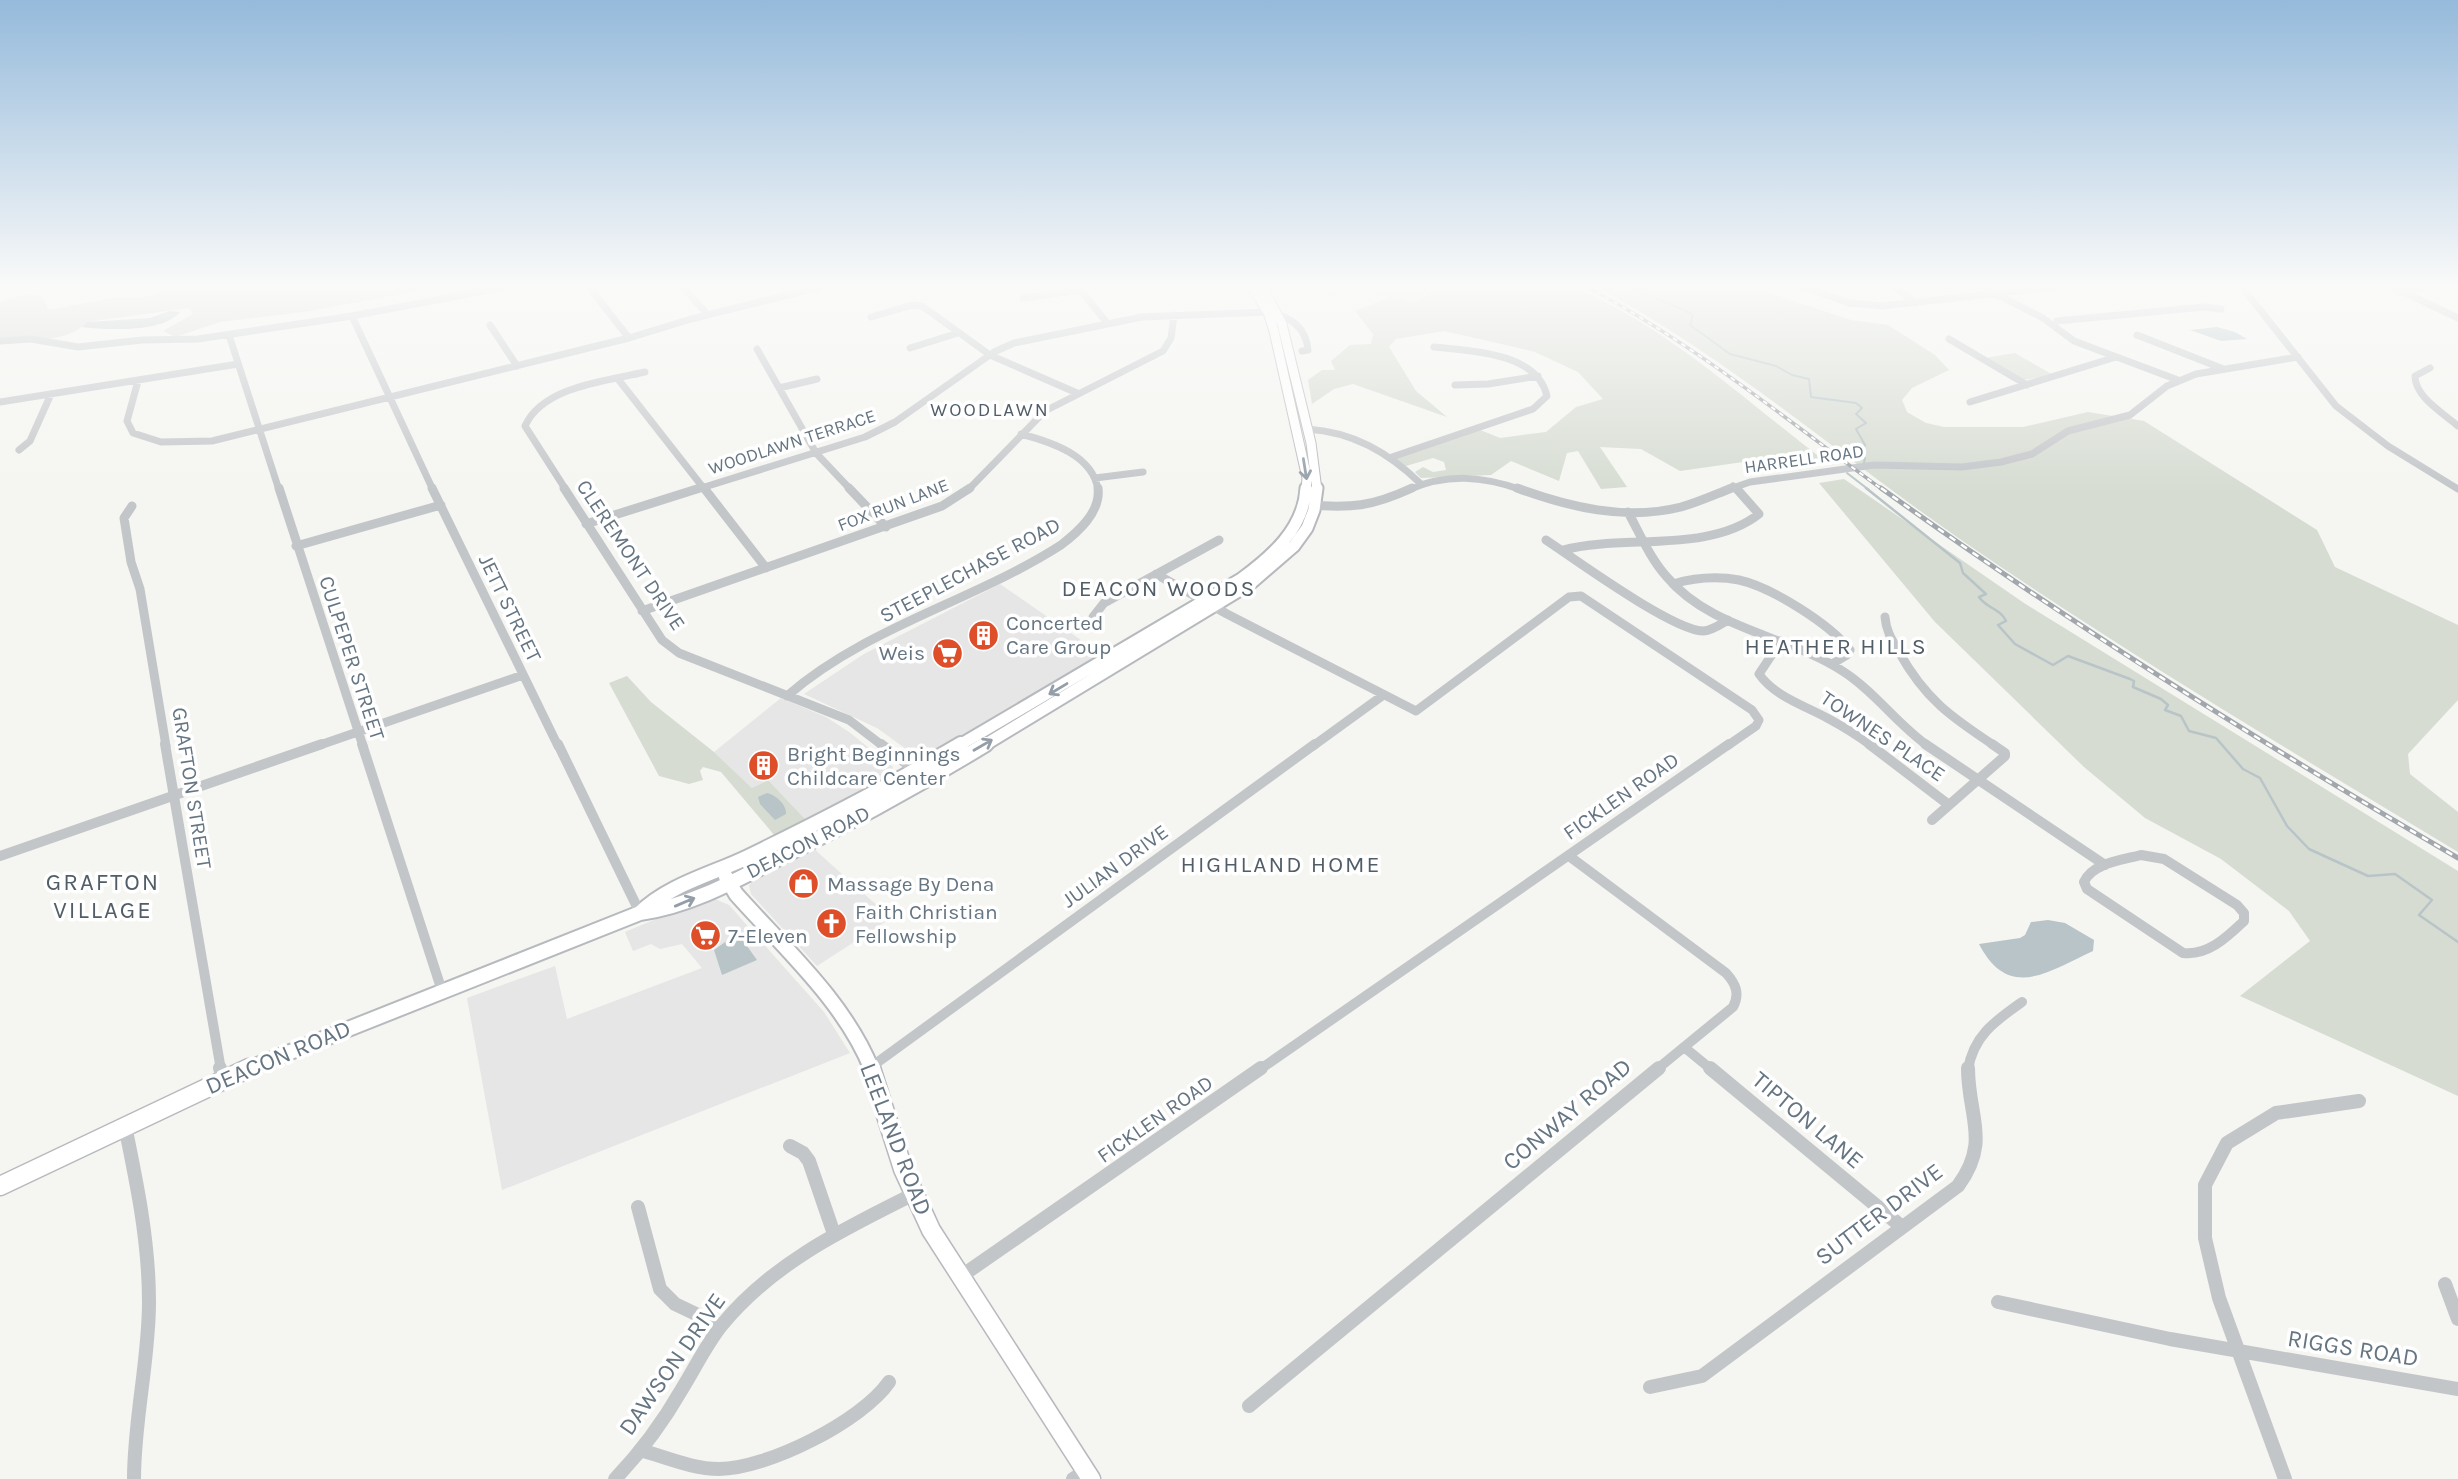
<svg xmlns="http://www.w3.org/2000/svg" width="2458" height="1479" font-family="Karla,sans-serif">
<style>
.built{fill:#e5e6e5}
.green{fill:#d6dcd2}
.water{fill:#b8c4c7}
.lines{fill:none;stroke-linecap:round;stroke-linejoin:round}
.stream-far1{stroke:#b8c4c7;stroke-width:2}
.stream{stroke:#b8c4c7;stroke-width:2.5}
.major-far3-casing{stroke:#b6b9bd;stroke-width:11}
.major-far2-casing{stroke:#b6b9bd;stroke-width:15}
.major-far1-casing{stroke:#b6b9bd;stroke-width:18}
.major-casing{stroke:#b6b9bd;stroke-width:21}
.minor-far3{stroke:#c3c6c9;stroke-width:7}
.minor-far2{stroke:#c3c6c9;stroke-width:9}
.minor-far1{stroke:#c3c6c9;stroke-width:10}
.minor{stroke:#c3c6c9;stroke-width:14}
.major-far3{stroke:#fff;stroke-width:9}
.major-far2{stroke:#fff;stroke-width:11}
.major-far1{stroke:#fff;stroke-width:14}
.major{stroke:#fff;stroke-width:18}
.rail-far1-casing{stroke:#a1a7ac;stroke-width:3.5}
.rail-casing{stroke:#a1a7ac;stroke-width:5}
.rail-far1{stroke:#fff;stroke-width:2;stroke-dasharray:5;stroke-linecap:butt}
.rail{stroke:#fff;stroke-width:2.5;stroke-dasharray:7;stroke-linecap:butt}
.oneway{stroke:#939ea8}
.labels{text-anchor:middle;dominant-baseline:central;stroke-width:7;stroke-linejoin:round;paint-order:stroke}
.far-street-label{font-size:18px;fill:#657582;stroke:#fff}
.far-neighbourhood-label{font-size:19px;letter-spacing:2px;fill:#525e67;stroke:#fff}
.street-label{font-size:21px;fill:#657582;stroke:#fff}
.poi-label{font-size:21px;fill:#657582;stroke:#fff;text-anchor:start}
.neighbourhood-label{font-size:23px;letter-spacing:2px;fill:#525e67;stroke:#fff}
.quarter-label{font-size:24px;letter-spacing:2px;fill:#525e67;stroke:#fff}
.near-street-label{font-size:24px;fill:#657582;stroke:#fff}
</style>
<rect width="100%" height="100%" fill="#f5f5f1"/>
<path class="built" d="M1318,287h118v3l-21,13 -53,-11 -33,4z
M1000,584l104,72 -184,103 -43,-31 -73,-34 60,-40z
M781,698l45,19 23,15 44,35 -4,12 -83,41 -38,-40 -16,8 -38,-36z
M813,848l78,70 -74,48 -66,-72 -2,-8 5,-8z
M715,899l14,6 95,107 26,41 -348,137 -35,-192 88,-32 12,53 135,-51 -20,-24 -22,5 -9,-5 -18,7 -8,-19 77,-32z"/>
<path class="green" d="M161,287h278l-135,25 -84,10 -45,15 -12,-6 30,-17 -4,-6 -102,14c-20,22 -59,17 -87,18v-38c10,-3 29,-10 40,-6 5,2 6,9 9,14l69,-13 24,1 15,-4z
M1436,287h138c91,39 169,111 247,171l-34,9 -23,-8 -84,12 -39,-22 -41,-2 27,40 -26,2 -23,-38 -11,2 -8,28 -48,-20 -20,14 -70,3 -6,-6 8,-5 10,5 13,-2 -2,-8 -11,-4 -27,8 -14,-8 86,-29 22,9 46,-6 30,-25 27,-8 -25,-27 -43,-20 -29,-7 -62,-14 -48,8 -7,8 27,44 31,26 -94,-33 -19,5 -22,15 -4,-24 14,-10h13l-4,-9 19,-16 21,-1 2,-10 -18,-23 35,-14 25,6 21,-13z
M1596,287h155l100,33 37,5 47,30 14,15 -37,18 -10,12 5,12 19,11 18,4h79l65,-15 56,9 173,109 18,37 123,58v75l-50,54 2,20 48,38v40c-169,-102 -339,-203 -501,-315 -120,-83 -231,-181 -361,-250z
M2015,353l38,22 -30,5 -38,-22z
M1844,479l180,124 434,268v225l-218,-100 70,-55 -21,-30 -68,-52 -76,-41 -61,-51 -149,-145 -116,-139z
M627,676l24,26 63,50 38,36 16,-8 38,40 -31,16 -54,-64 -18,-5 -3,4 3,9 -14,4 -30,-8 -50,-93z"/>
<path class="water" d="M170,311l10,1c-17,21 -73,18 -98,15l5,-5 63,-4z
M2217,327l18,5 12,7 -26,2 -31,-11z
M767,793c9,2 20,12 19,21l-11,6 -15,-16 -2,-7z
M2048,920l17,3 29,17 -1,11c-44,20 -84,51 -114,-7l41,-6 5,-3 6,-13z
M742,939l15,21 -35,15 -8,-25 14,-10z"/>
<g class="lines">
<path class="stream-far1" d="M1631,287c21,12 42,16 62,28l-3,10 40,29 46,12 16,9 17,4 2,18 45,6 6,5 -6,6 10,9 -10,6 9,16 -4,8 4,5 -1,5
M1847,473l22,17"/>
<path class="stream" d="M1866,488l94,75 3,10 23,21 -7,3c7,11 22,12 27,24l-8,4 17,19 38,21 15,-9 62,23 4,2 -1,6 28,12 7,6 -3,5 16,6 8,15 27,7 27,31 17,9 27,48 22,23 59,27 27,-2 37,26 -13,15 39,27"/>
<defs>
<path id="major-far3" d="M1252,287l16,25 6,19 33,147 -1,12
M1262,287l20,37 29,119 6,47"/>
<path id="major-far2" d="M958,746l283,-167c30,-22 63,-50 65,-91
M983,746l267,-162 44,-38 13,-18 7,-18 3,-22"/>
<path id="major-far1" d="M726,877l10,17c48,54 109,108 136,176
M640,913c28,-28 73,-39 108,-56 72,-35 144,-72 213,-113
M245,1070l395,-157c50,-7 95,-32 139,-55 71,-35 140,-73 207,-114"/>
<path id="major" d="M871,1068l32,101 28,61 160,249
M0,1186l249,-118"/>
</defs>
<use href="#major-far3" class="major-far3-casing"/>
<use href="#major-far2" class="major-far2-casing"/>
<use href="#major-far1" class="major-far1-casing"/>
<use href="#major" class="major-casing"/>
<path class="minor-far3" d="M589,287l40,51
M683,287l24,27
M1078,287l30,37
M1804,287l45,16 33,3 172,-19
M1894,287l22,16
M1982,287l61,31
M2242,287l94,119 52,40 70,43
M2393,287l65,31
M2400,292l27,-5
M1023,298l58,-8
M352,316l81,174
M871,317l41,-12 10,1 68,49 87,38
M2047,321l27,20 104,39
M2057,321l147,-14 17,2
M490,325l27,41
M229,335l50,155
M2137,335l84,33
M1949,339l78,46
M0,341l31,-2 47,8 64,-7 56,-1 154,-23 153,-29
M910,348l48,-15
M757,349l59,104 35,37
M2430,368l-15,8c0,21 28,37 43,50
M618,379l87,111
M138,381l-11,40 6,12 28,9 51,-1 417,-103 62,-19 129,-32
M1455,385l33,-1 50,-8
M779,388l38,-9
M0,402l238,-38
M1970,402l146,-45
M1307,429c46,3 81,23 114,55
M1021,434c30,8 72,21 77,56
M19,450l11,-9 21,-47
M1389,458l144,-49 14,-13c-10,-44 -76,-45 -113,-49
M1095,478l48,-6
M1733,486l4,4
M566,490l-41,-64c18,-40 82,-45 120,-54
M695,490l170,-53 30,-15 99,-70 20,-9 128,-26 126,-5c21,4 38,15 40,38l-6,1
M968,490l77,-79 118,-60 8,-13 3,-23
M1408,490c39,-17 75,-14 114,0
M1727,490l23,-8 124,-17 88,2 39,-5 31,-8 36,-23 62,-16 37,-29 29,-12 102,-17"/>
<path class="minor-far2" d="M279,488l84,258
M432,488l126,258
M564,488l98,152 17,13 170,67 34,26
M704,488l62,80
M849,488l37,39
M1517,488c52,19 108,33 164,19 18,-5 35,-13 51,-19
M1307,505c45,3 64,2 105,-17
M132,506l-8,12 7,44 9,27 26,157
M1628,512c12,22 22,46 38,64 45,54 122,59 178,96 31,20 53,52 84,74
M586,524l114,-36
M1546,540c30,20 126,90 157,91 9,0 18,-7 25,-11
M296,546l145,-41
M1563,550c60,-16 145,4 196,-36l-23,-26
M1156,574l71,40 189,97 153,-114 12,-1 171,114 7,10 -3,6 -29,20
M1673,584c21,-6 44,-8 66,-4 32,7 91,44 111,70l-3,5 -15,9
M642,611l300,-105 28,-18
M1093,617l11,-14 115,-63
M1885,617c1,14 7,23 14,35 26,47 52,65 96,94
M1781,641l-22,33c16,23 47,32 70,45 15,8 29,17 43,27
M787,696c79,-69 187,-95 274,-151 17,-13 40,-33 37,-57
M317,746l206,-71
M1313,746l69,-50"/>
<path class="minor-far1" d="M165,744l56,326
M362,744l80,247
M558,744l82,169
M881,744l36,28
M1869,744l80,61
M1925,744l180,121
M1932,820l73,-64v-3l-13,-9
M2141,855l23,4 73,46 7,8v8c-17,16 -36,35 -61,32l-96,-64 -3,-7c8,-19 39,-22 57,-27z
M0,856l322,-112
M1569,856l157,117c10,11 14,21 7,34l-77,63
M1684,1047l28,23
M871,1067l444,-323
M1259,1070l470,-326
M1968,1070c5,-34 27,-49 54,-68"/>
<path class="minor" d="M220,1068l3,11
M1710,1068l192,159
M125,1126c12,58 24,116 24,176 0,59 -15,117 -15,177
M790,1146l13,7 6,8 25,73
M638,1207l22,82 15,15 46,22
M960,1277l301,-209
M2445,1284l13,35
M1998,1302l172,37 288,50
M1650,1387l52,-11 256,-190c33,-45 10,-69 10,-118
M1249,1406l410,-338
M640,1450c26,7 52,19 79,19 48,0 143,-48 170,-87
M615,1479c26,-27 48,-57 67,-90 13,-21 24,-44 39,-63 51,-63 123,-97 193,-132
M1073,1479l13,-8
M2285,1479l-66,-181 -14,-60v-53l22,-42 49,-30 83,-12"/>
<use href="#major-far3" class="major-far3"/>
<use href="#major-far2" class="major-far2"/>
<use href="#major-far1" class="major-far1"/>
<use href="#major" class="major"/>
<defs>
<path id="rail-far1" d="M1587,287c107,57 199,132 296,203"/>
<path id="rail" d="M1881,488c186,134 380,255 577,370"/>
</defs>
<use href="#rail-far1" class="rail-far1-casing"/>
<use href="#rail" class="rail-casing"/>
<use href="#rail-far1" class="rail-far1"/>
<use href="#rail" class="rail"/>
</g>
<defs><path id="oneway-shaft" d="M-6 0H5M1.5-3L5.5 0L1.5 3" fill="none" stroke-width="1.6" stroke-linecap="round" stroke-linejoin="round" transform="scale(1.75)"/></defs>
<g class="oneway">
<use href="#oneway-shaft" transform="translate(1305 469) rotate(81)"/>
<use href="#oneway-shaft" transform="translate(1058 689) rotate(149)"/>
<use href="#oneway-shaft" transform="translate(983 745) rotate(-30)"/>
<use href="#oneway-shaft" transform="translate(685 902) rotate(-23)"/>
</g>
<linearGradient id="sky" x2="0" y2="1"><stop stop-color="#95badb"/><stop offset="0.58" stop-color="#fafaf9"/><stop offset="1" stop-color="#fafaf9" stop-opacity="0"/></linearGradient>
<rect width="2458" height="494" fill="url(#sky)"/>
<defs>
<symbol id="building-disc" viewBox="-11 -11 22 22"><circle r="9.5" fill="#de4e28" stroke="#fff"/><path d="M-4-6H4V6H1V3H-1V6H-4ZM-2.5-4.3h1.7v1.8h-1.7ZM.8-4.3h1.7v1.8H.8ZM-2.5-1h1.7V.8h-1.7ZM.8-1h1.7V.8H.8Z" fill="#fff"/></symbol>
<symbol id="supermarket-disc" viewBox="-11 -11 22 22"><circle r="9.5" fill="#de4e28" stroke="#fff"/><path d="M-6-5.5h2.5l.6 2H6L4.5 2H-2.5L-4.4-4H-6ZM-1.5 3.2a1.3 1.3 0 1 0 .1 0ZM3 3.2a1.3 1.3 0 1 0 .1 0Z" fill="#fff"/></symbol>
<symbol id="shop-disc" viewBox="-11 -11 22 22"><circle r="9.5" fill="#de4e28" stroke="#fff"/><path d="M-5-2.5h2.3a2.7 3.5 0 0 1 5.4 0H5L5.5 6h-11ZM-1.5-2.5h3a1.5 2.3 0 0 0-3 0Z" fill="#fff"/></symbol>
<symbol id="church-disc" viewBox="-11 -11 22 22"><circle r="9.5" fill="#de4e28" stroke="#fff"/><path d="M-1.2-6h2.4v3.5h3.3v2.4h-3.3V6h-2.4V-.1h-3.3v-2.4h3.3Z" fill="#fff"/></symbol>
</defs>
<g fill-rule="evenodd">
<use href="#building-disc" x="966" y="618" width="35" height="35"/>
<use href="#supermarket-disc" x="930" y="636" width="35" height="35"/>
<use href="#building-disc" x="746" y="748" width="35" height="35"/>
<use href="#shop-disc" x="786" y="866" width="35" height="35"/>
<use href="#church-disc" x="814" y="906" width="35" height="35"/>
<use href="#supermarket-disc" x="688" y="918" width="35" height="35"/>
</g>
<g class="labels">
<g class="far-street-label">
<text transform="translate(792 442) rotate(-18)">WOODLAWN TERRACE</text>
<text transform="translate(1804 459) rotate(-8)">HARRELL ROAD</text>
<text transform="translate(893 505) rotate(-21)">FOX RUN LANE</text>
</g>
<g class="far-neighbourhood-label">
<text x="990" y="410">WOODLAWN</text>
</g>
<g class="street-label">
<text transform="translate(631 555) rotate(56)">CLEREMONT DRIVE</text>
<text transform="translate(970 570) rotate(-28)">STEEPLECHASE ROAD</text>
<text transform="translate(510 608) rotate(64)">JETT STREET</text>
<text transform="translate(352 658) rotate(72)">CULPEPER STREET</text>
<text transform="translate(1883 736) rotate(34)">TOWNES PLACE</text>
<text transform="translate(192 788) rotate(81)">GRAFTON STREET</text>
<text transform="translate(1621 796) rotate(-35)">FICKLEN ROAD</text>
<text transform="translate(808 842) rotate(-27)">DEACON ROAD</text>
<text transform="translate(1115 866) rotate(-36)">JULIAN DRIVE</text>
<text transform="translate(1155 1119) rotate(-35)">FICKLEN ROAD</text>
</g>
<g class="poi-label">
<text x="1006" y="623">Concerted<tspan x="1006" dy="24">Care Group</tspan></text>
<text x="925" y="653" text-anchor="end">Weis</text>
<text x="787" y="754">Bright Beginnings<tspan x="787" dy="24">Childcare Center</tspan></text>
<text x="827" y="884">Massage By Dena</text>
<text x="855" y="912">Faith Christian<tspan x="855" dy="24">Fellowship</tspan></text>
<text x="728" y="936">7-Eleven</text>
</g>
<g class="neighbourhood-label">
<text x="1159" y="588">DEACON WOODS</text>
<text x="1836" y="646">HEATHER HILLS</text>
<text x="1281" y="864">HIGHLAND HOME</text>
</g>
<g class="quarter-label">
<text x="103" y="882">GRAFTON<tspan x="103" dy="28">VILLAGE</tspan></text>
</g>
<g class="near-street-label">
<text transform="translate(278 1057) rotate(-23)">DEACON ROAD</text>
<text transform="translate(1567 1114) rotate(-40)">CONWAY ROAD</text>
<text transform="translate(1808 1120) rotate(40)">TIPTON LANE</text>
<text transform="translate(896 1139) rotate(69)">LEELAND ROAD</text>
<text transform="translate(1879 1214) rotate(-37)">SUTTER DRIVE</text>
<text transform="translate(2353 1348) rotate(9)">RIGGS ROAD</text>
<text transform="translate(672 1364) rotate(-55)">DAWSON DRIVE</text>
</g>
</g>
</svg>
